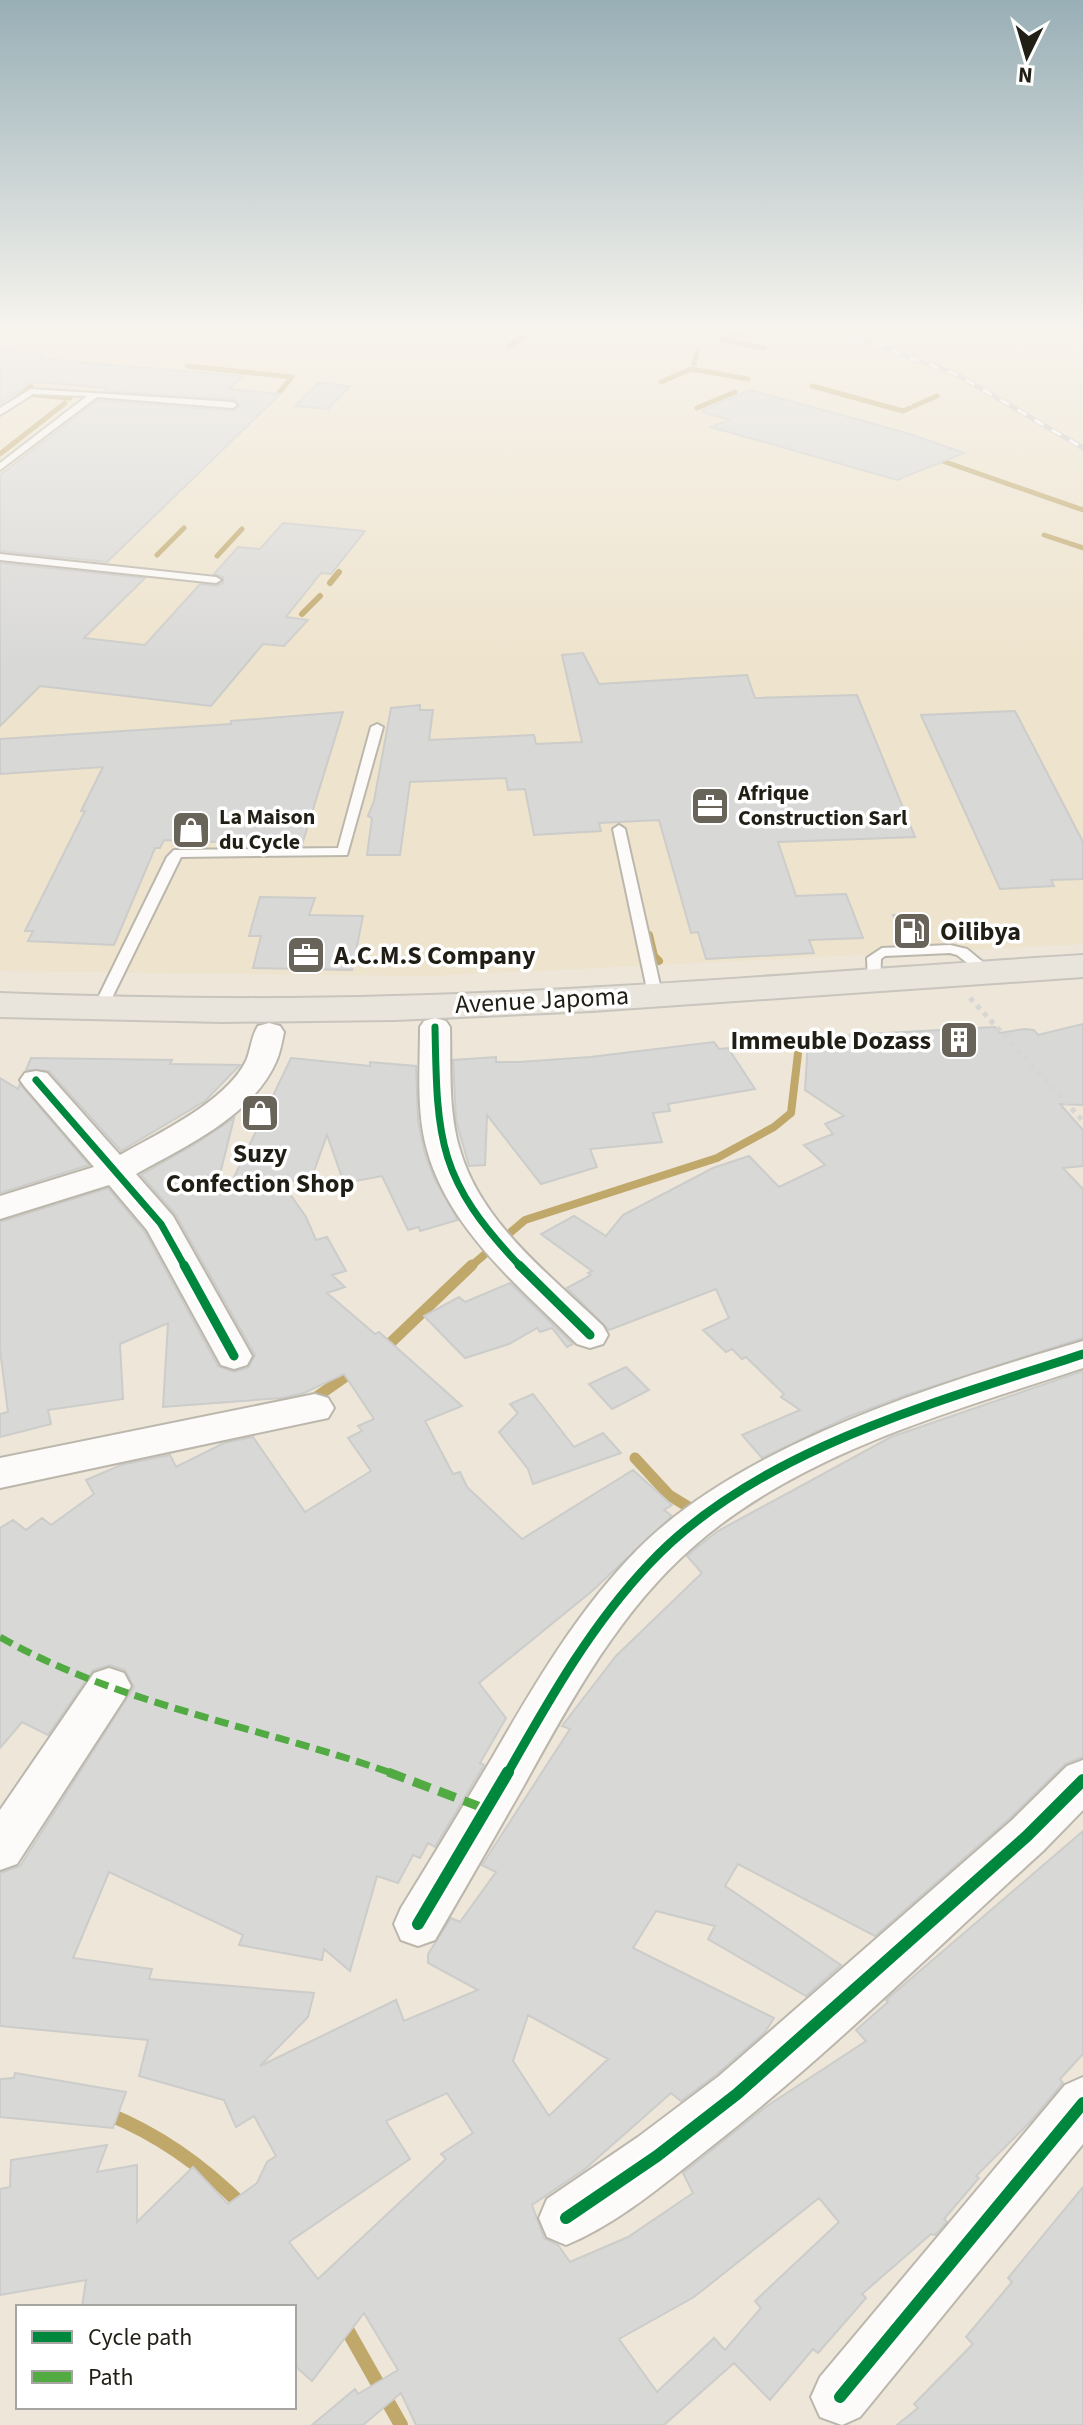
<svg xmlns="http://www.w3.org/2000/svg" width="1083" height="2425" font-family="'Source Sans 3',sans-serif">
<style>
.built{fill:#eee3cc}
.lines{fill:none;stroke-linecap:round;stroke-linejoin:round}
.stream-far4{stroke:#c0a86b;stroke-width:5}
.stream-far3{stroke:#c0a86b;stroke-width:6}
.stream-far2{stroke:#c0a86b;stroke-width:8}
.stream-far1{stroke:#c0a86b;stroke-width:11}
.stream{stroke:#c0a86b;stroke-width:14}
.building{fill:#d8d8d7;stroke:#ccccca;stroke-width:2;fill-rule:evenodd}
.service-casing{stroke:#bcb7ad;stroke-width:4}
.minor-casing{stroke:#bcb7ad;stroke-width:4}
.primary-casing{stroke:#c8c5be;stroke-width:4}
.path{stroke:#d8d6d2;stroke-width:5;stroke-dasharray:5 5;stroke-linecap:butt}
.service{fill:#fcfbf9;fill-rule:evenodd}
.minor{fill:#fcfbf9;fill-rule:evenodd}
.primary{fill:#eae5dc;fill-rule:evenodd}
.rail-casing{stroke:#cbc9c5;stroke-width:5}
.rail{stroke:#fff;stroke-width:3;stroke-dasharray:10;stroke-linecap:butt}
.quiet-far1{stroke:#52aa42;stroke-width:7;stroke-dasharray:14 7;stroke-linecap:butt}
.quiet{stroke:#52aa42;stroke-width:9;stroke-dasharray:18 9;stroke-linecap:butt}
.cycleway-far2-casing{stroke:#fff;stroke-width:12}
.cycleway-far1-casing{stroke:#fff;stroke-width:14}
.cycleway-casing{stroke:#fff;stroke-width:17}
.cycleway-far2{stroke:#00873e;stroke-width:7}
.cycleway-far1{stroke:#00873e;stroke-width:9}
.cycleway{stroke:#00873e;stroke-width:12}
.labels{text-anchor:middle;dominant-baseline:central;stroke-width:7;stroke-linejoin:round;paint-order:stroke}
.far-poi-label{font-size:22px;font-weight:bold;fill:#211e15;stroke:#fff;text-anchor:start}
.poi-label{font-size:26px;font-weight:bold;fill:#211e15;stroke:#fff;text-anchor:start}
.street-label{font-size:26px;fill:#211e15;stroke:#fff}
</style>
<rect width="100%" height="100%" fill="#ede6d9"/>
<path class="built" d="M0,330h1073v23l10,22v569l-653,32 -430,-5z"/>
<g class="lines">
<path class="stream-far4" d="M532,333l7,-3
M722,340l42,8
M722,340l23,-9
M509,346l15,-9
M694,364l3,-11
M187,366l105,11 -15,18
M661,382l30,-13 57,10
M812,386l91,25 7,-3
M27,394l43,4
M914,406l23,-10
M697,408l38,-16
M0,411l31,-24
M0,454l65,-51
M934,458l149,52
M1044,535l39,13
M157,555l27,-27
M217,556l25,-27"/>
<path class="stream-far3" d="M330,583l9,-11
M302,614l18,-18"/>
<path class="stream-far2" d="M649,935l5,21 5,5
M470,1267l55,-47 192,-62 57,-31 17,-14 8,-68"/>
<path class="stream-far1" d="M384,1349l88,-84
M312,1400l43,-30
M635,1458l34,37 26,16"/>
<path class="stream" d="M108,2114c52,21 96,53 135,92
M344,2324l57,101"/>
</g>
<path class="building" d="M0,351l42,3 -5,4 29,3 177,15 -14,13 51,5 -173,168 -107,-11v-76l98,-75 135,11 7,-6 -7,-6 -128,-8 2,-3 -68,-6 -8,1 -31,21z
M318,383l32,3 -22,23 -33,-3z
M750,390l160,44 54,19 -67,27 -186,-53 18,-7 -27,-8 1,-2z
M283,523l82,8 -34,43 -10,-1 -35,44 22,3 -24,26 -21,-2 -52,62 -171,-20 -40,40v-163l145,15 -61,60 61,7 55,-61 16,2 7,-3v-6l-9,-3 24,-27 22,2z
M583,653l16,31 148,-9 8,23 102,-3 58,142 -137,5 18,54 50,-2 17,44 -54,2 5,13 -108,6 -8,-27 -7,1 -32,-113 -60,3 2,8 -67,4 -9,-46 -17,1 -2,-12 -96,4 -10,73h-33l5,-37 -4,-2 6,-15 17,-93 29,-3v5h13l-4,30 105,-5 2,9 46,-2 -20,-87z
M1015,711l68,131v37l-32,1 3,6 -54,3 -79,-174z
M343,712l-41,133 -138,-5 -4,8h-5l-41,97 -86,-4 5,-10h-8l60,-120h-4l22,-44 -103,7v-35l231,-15v-3z
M260,897l55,1 -6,17 54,1 -11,54 -99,-2 8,-32h-12z
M893,915h25l11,28 -25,1z
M1083,1024v81l-23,-1 23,26v36l-20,2 20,21v149l-177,57 -61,23 -83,40 -20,-23 58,-25 -19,-13 3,-3 -38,-37 -4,2 -10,-10 -6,3 -23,-22 26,-12 -13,-29 -107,41 -42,-42 24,-13 -3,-2 4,-2 -51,-37 33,-18 32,20 17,-21 90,-47 36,-12 30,31 46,-22 -21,-20 29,-11 -8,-10 19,-8 -39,-26 3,-49h45l-3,-6 145,-8 5,6 24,-4 10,1 4,5z
M714,1042l5,7 9,-1 27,41 -87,15 2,7 -17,2 9,29 -72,7 7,18 -56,17 -54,-69 -2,50 -16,1 -13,-46 -3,-60 43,-3v5h23l71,-5z
M31,1058l141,2 -2,4 70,1 -35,36 -84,50 -72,-80 -23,-1z
M291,1058l79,8v-4l46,4 2,54 6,31 11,29 23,40 -38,11 -1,-4 -11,3 -26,-54 -38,7 -17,-48 -17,47 -30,-2 26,37 10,23 11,-3 19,34 -14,4 13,12 -18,6 48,41 4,-2 83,74 -37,15 28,53 7,-2 7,15 55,52 111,-69 39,35 -8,5 8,6 -81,76 -112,91 27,35 -26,45 4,2 -49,82 -7,-4 -8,15 -7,-3 -15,28 -21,-7 -27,95 -26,-22 -2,11 -83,-15 4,-10 -134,-63 -36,86 79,11 -3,10 165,14 -6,24 -48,49 136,-66 8,21 74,-31 -50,-27v-9l23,-36 9,4 36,-50 -14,-7 88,-136 -8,-3 54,-70 86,-83 -15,-17 9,-8 22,-17 173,-94 192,-66v386l-18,7 -56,55 -134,117 -137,-72 -13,22 116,79 -35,31 -98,-57 7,-13 -59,-15 -23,37 141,70 -9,14 -48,42 -36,27 -10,-8 -86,76 -53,36 12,33 14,7 12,17 58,-25 65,-44 -10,-20 84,-67 99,-65 -10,-11 32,-28 -2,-2 197,-169v223l-23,25 3,4 -32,38 -55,55 3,2 -35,41 3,3 -12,13 -4,-1 -69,60 4,4 -48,55 -5,-4 -43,51 -36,-37 -70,62h-248l-15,-32 -38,32h-51l43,-36 3,5 40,-24 -34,-57 -52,68 -18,-16v-58h-212l4,-27 -86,15v-106l10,-2 1,-27 96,-15 -10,27 40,-7v57l56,-55 35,37 29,-21 10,-21 9,-6 -22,-40 -18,11 -12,-27 -85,-24 9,-36 -148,-14v-153l20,-7 114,-179 -9,-17 -15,-5 -17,5 -45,65 -26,-13 -22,26v-220l13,-8 13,10 16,-12 9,7 43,-31 -8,-14 35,-15 49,-10 6,12 48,-24 29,-6 52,75 66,-41 -23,-33 14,-7 -4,-5 16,-7 -30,-45 -40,19 -22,5 -119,9 5,-84 -48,21 3,55 -75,11 3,14 -51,13v-23l8,-2 -8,-62v-128l108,-34 37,44 73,134 15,6 15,-4 7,-13 -79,-140 -35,-40 56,-32 37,-25 -17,68 11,4zM528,2015l80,44 -59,57 -36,-55zM447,2093l26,40 -32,21 5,5 -128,120 -29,-37 121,-83 -24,-38zM819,2198l20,24 -84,79 6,7 -36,42 -11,-12 -57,54 -38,-53 75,-42z
M0,1078l18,11 2,-5 69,81 -89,28z
M510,1283l63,61 -6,3 -15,-19 -12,4 -3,-4 -28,16 -44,14 -41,-42 35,-19 6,5z
M626,1367l23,23 -37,19 -23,-25z
M533,1394l41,53 29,-14 18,20 -88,31 -5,-15 -29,-37 19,-19 -8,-9z
M15,2073l111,19 -13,36 -113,-11v-38l14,-1z
M1083,2187v238h-186l21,-17 -4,-4 59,-60 -7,-7 46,-55 -4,-4z"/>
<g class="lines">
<defs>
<path id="service" d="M31,389l202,13 4,3 -4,3 -136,-11 -97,73v-7l87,-67 -54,-2 -33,21v-7z
M0,554l216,23 5,3 -5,3 -216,-23z
M377,724l6,3 -36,128 -166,2 -74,151 -7,4 -5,-1 -2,-3 74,-151 7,-7 164,-2 33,-121z
M619,825l6,4 37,165 -7,4 -7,-4 -35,-165z
M950,945l17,4 28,23 -7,4 -5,-1 -26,-20 -7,-2 -65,3 -4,3 -1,25 -5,1 -7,-4 -1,-23 15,-10z"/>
<path id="minor" d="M435,1018l11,3 4,6c1,40 -2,84 10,123 21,73 90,125 143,176l5,9 -5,9 -13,4 -13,-4c-56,-56 -128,-114 -150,-194 -11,-39 -7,-83 -7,-123l4,-6z
M269,1023l11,3 4,6c-2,10 -4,21 -8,30 -25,55 -90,84 -140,112l37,42 79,140 -5,9 -13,4 -13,-4 -74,-135 -38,-45 -109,34v-23l94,-29 -69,-80 -5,-7 5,-7 11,-2 11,2 73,82c37,-21 106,-53 126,-94 5,-11 5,-24 12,-35z
M1083,1341v27c-132,44 -282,84 -389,178 -75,65 -124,156 -171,241 -29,51 -58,102 -88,153l-17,6 -17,-6 -7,-16 7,-16c31,-50 61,-100 91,-150 42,-73 86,-148 145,-208 106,-107 304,-167 446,-209z
M315,1394l13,4 6,10 -6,10 -328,70v-30z
M109,1668l15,5 7,13 -7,13 -107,165 -17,6v-60l94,-137z
M1083,1760v50l-40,41c-110,100 -218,207 -336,299 -43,34 -90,74 -141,95l-19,-8 -8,-19 8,-19 91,-62 81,-61 292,-255 56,-55z
M1083,2077v67l-223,273 -18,8 -22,-8 -9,-20 9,-20 245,-292z"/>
<path id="primary" d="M1083,955v22l-491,34 -197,9 -172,2 -223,-5v-24c131,5 262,7 394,3 230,-6 459,-27 689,-41z"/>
</defs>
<use href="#service" class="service-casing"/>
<use href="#minor" class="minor-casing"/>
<use href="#primary" class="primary-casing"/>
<path class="path" d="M970,998l113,123"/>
<use href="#service" class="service"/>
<use href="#minor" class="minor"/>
<use href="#primary" class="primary"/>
<defs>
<path id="rail" d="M835,330l123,45 125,73"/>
</defs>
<use href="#rail" class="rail-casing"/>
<use href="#rail" class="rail"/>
<path class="quiet-far1" d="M0,1637c121,69 263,90 394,137"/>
<path class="quiet" d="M388,1772l98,37"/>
<defs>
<path id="cycleway-far2" d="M435,1027c2,115 3,153 86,240
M36,1080l125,144 24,43"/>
<path id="cycleway-far1" d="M184,1265l50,91
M519,1265l71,70
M507,1774c42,-74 84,-149 143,-211 107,-114 288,-161 433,-209"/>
<path id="cycleway" d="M418,1924l90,-152
M566,2218l91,-62 80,-62 290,-258 56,-56
M840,2397l243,-294"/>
</defs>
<use href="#cycleway-far2" class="cycleway-far2-casing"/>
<use href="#cycleway-far1" class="cycleway-far1-casing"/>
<use href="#cycleway" class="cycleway-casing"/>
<use href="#cycleway-far2" class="cycleway-far2"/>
<use href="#cycleway-far1" class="cycleway-far1"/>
<use href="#cycleway" class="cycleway"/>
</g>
<linearGradient id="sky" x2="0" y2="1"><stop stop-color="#98afb6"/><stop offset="0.49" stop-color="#f7f4ee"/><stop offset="1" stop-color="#f7f4ee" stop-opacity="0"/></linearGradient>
<rect width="1083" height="669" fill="url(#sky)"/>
<defs>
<symbol id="office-square" viewBox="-11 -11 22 22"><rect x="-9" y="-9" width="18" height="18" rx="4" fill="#68645a" stroke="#fff"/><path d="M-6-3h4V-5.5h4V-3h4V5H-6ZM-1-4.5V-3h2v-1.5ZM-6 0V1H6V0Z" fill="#fff"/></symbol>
<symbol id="shop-square" viewBox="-11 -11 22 22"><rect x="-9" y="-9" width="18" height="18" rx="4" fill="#68645a" stroke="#fff"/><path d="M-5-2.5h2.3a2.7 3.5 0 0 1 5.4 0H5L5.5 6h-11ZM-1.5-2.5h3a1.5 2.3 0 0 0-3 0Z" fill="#fff"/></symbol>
<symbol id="fuel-square" viewBox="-11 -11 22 22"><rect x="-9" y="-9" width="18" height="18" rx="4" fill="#68645a" stroke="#fff"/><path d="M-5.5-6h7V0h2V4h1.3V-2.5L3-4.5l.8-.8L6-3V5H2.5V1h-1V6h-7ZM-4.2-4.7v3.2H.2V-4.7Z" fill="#fff"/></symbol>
<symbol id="building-square" viewBox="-11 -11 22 22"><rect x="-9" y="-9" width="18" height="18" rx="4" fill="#68645a" stroke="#fff"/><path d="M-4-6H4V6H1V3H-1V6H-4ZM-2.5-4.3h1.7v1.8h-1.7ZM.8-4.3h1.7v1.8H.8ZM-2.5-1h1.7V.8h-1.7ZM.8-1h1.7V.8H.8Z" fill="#fff"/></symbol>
</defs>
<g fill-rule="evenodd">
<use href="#office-square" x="688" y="784" width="44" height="44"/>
<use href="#shop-square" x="169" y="808" width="44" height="44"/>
<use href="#fuel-square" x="890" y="909" width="44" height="44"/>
<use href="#office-square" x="284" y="933" width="44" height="44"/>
<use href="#building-square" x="937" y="1018" width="44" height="44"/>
<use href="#shop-square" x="238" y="1091" width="44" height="44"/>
</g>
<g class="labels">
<g class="far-poi-label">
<text x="738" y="793">Afrique<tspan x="738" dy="25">Construction Sarl</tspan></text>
<text x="219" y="817">La Maison<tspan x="219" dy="25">du Cycle</tspan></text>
</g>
<g class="poi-label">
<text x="940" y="931">Oilibya</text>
<text x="334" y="955">A.C.M.S Company</text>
<text x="931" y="1040" text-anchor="end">Immeuble Dozass</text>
<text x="260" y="1153" text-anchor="middle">Suzy<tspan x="260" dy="30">Confection Shop</tspan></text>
</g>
<g class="street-label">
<text transform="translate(542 1000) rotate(-3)">Avenue Japoma</text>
</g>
</g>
<rect x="16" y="2305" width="280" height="104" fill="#ffffff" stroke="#a6a5a1" stroke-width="2"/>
<rect x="32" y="2331" width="40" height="12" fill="#00873e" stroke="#a6a5a1" stroke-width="2"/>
<text x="88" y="2345" font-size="24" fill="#211e15">Cycle path</text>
<rect x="32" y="2371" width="40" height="12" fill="#52aa42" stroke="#a6a5a1" stroke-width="2"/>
<text x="88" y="2385" font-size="24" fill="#211e15">Path</text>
<g transform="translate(1027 56) rotate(185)" stroke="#ffffff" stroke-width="6" paint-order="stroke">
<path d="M0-6L14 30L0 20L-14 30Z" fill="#211e15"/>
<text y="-12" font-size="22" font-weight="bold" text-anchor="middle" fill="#211e15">N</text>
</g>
</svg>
